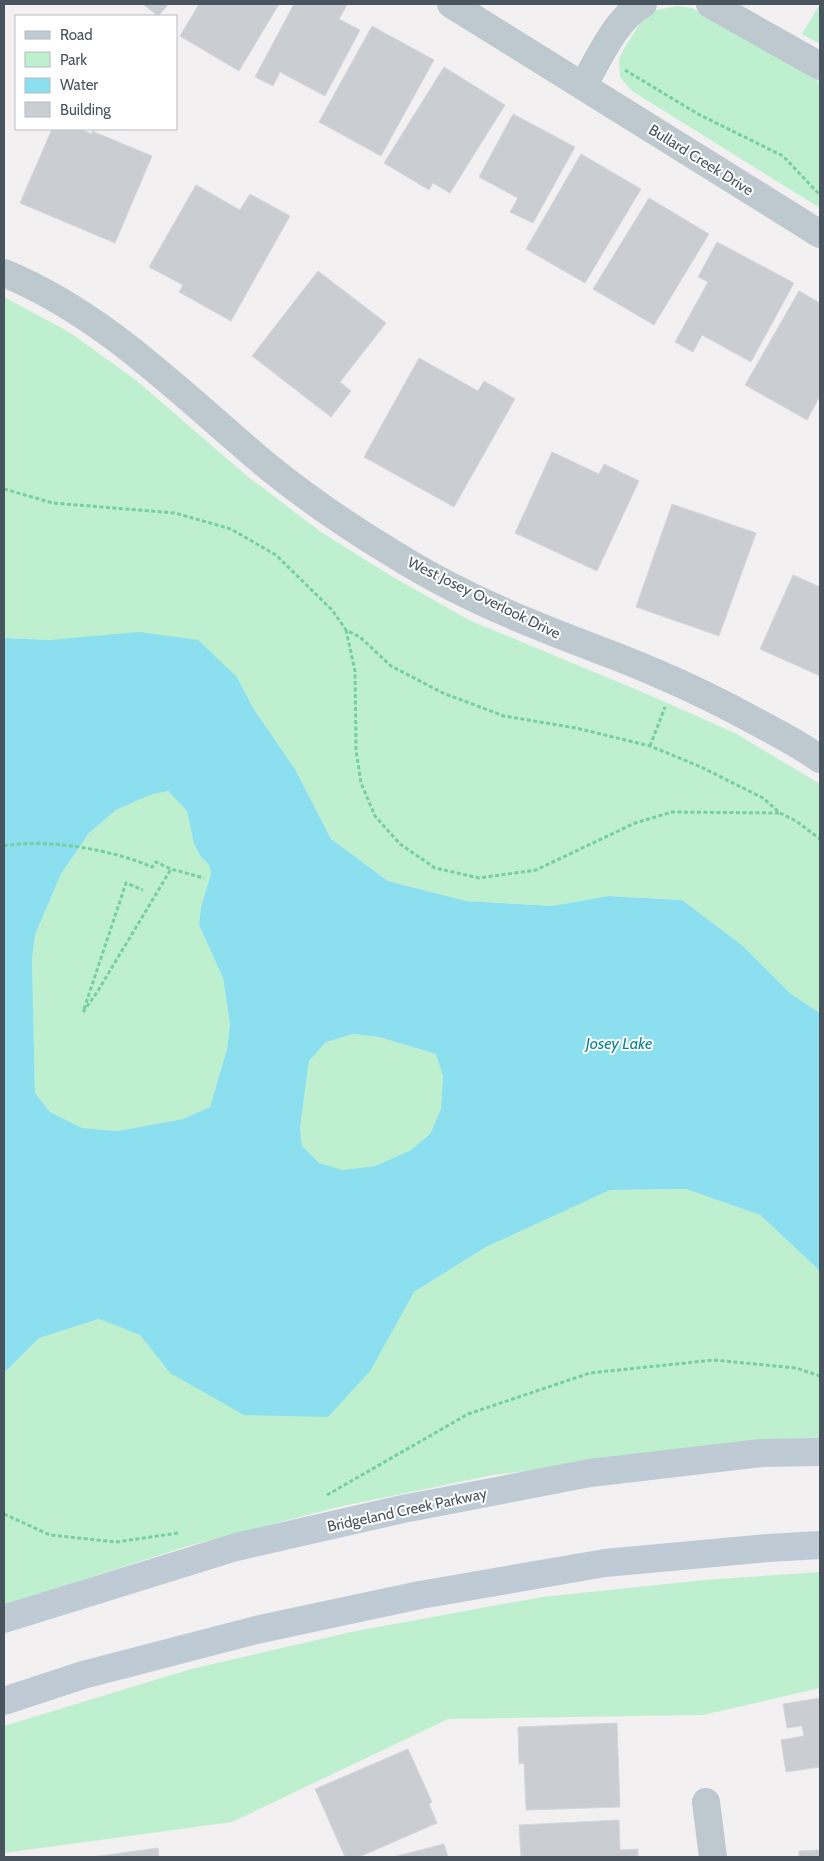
<svg xmlns="http://www.w3.org/2000/svg" width="824" height="1861" font-family="Cabin,sans-serif">
<style>
.green{fill:#bef0cf}
.water{fill:#8bdfee;fill-rule:evenodd}
.building{fill:#caced3;stroke:#d4d7dc}
.lines{fill:none;stroke-linecap:round;stroke-linejoin:round}
.path{stroke:#76cf9e;stroke-width:3;stroke-dasharray:4 2.5;stroke-linecap:butt}
.street{stroke:#bec8cf;stroke-width:28}
.secondary{stroke:#becad4;stroke-width:28}
.labels{text-anchor:middle;dominant-baseline:central;stroke-width:4;stroke-linejoin:round;paint-order:stroke}
.street-label{font-size:15px;fill:#48555e;stroke:#fff}
.water-label{font-size:16px;font-style:italic;fill:#0b8296;stroke:#fff}
</style>
<rect width="100%" height="100%" fill="#f2f0f0"/>
<path class="green" d="M820,4v40l-18,-10z
M677,6l15,2 128,74v126l-188,-117 -12,-14 -1,-18 6,-12 19,-30 13,-7z
M4,297l65,35 68,49 110,95 74,56 70,44 80,45 176,73 88,39 85,51v229l-29,-19 -48,-48 -61,-46 -74,-4 -56,10 -86,-5 -78,-20 -57,-42 -36,-70 -42,-61 -16,-31 -186,-37 -47,-2z
M168,791l19,20 7,33 7,13 8,8 2,9 -10,33 -2,18 24,53 7,46 -3,25 -17,58 -27,12 -66,12 -35,-3 -32,-16 -15,-19 -3,-133 3,-25 26,-61 28,-41 27,-23 34,-15z
M355,1034l24,3 57,17 7,22 -2,33 -11,25 -19,16 -36,16 -32,4 -24,-6 -17,-18 -2,-18 9,-67 17,-19z
M686,1189l74,26 60,56v174l-184,13 -143,17 -155,32 -150,39 -184,59v-232l35,-35 60,-19 41,16 30,38 201,-3 43,-78 72,-45 124,-57z
M820,1572v116l-117,27 -255,4 -216,103 -228,31v-127l187,-57 160,-37 191,-35 163,-17z"/>
<path class="water" d="M139,632l59,8 39,37 16,31 42,61 36,70 57,42 78,20 86,5 56,-10 74,4 61,46 48,48 29,19v258l-60,-56 -74,-26 -76,1 -124,57 -72,45 -43,78 -43,47 -84,-2 -74,-42 -30,-38 -41,-16 -60,19 -35,35v-735l47,2zM168,791l19,20 7,33 7,13 8,8 2,9 -10,33 -2,18 24,53 7,46 -3,25 -17,58 -27,12 -66,12 -35,-3 -32,-16 -15,-19 -3,-133 3,-25 26,-61 28,-41 27,-23 34,-15zM354,1034l25,3 57,17 7,22 -2,33 -11,25 -19,16 -36,16 -32,4 -24,-7 -17,-17 -2,-18 9,-67 17,-19z"/>
<path class="building" d="M143,4h26l-11,12z
M199,4h80l-40,67 -59,-35z
M294,4h50l3,1 -8,14 21,11 -35,66 -45,-24 -7,14 -18,-9z
M372,26l62,34 -53,96 -62,-34z
M444,67l61,38 -55,88 -17,-10 -4,7 -45,-27z
M513,114l62,33 -42,76 -23,-11 8,-14 -39,-21z
M52,129h28l12,5v-3l60,25 -37,87 -95,-40z
M581,154l60,35 -56,94 -59,-34z
M196,185l44,25 10,-16 40,22 -59,105 -52,-29 4,-7 -34,-18z
M649,198l60,36 -55,91 -61,-36z
M717,242l77,41 -43,79 -49,-27 -9,17 -18,-10 33,-60 -10,-5z
M318,271l68,52 -46,59 11,9 -20,26 -79,-61z
M799,291l21,12v93l-13,24 -62,-35z
M419,358l59,33 6,-10 31,18 -61,108 -90,-50z
M552,452l47,22 5,-10 35,17 -42,90 -82,-38z
M672,504l84,29 -37,103 -83,-29z
M793,575l27,12v89l-60,-27z
M820,1698v69l-34,5 -5,-32 23,-4 -2,-10 -15,2 -4,-24z
M617,1723l3,84 -94,3 -2,-47 -5,1 -1,-37z
M408,1749l24,53 -3,2 8,19 -78,34h-14l-30,-68z
M619,1820l1,30 18,-1v8h-117l-2,-32z
M444,1844l4,13h-55z
M158,1848l1,9h-67z
M820,1850v7h-21v-6z"/>
<g class="lines">
<path class="path" d="M625,70l73,44 85,42 37,39
M4,489l49,14 122,10 56,16 45,26 56,55 14,20 14,7 31,29 52,27 61,23 72,12 74,18 51,21 62,31 17,15 16,8 24,18
M346,630l9,41 1,79 5,33 14,33 25,28 35,24 44,10 57,-8 99,-47 37,-11 108,1
M650,746l15,-39
M4,846c42,-8 110,4 148,21l4,-5 15,7 33,9
M84,1009l42,-126 17,7
M83,1012l13,-18 75,-125
M327,1495l141,-81 122,-41 124,-13 82,8 24,8
M4,1514l46,21 66,7 62,-9"/>
<path class="street" d="M451,4l369,230
M710,4l110,62
M583,86c15,-26 33,-68 60,-82
M4,273c102,42 179,123 262,192 39,32 83,62 126,88 46,29 96,53 146,73 38,16 78,29 116,46 38,16 76,35 112,55 19,10 37,20 54,32
M706,1802l7,55"/>
<path class="secondary" d="M4,1619l232,-72 167,-38 187,-36 171,-20 59,-1
M4,1701l79,-26 173,-45 164,-35 185,-32 163,-15 52,-3"/>
</g>
<g class="labels">
<g class="street-label">
<text transform="translate(701 160) rotate(32)">Bullard Creek Drive</text>
<text transform="translate(484 598) rotate(26)">West Josey Overlook Drive</text>
<text transform="translate(407 1510) rotate(-12)">Bridgeland Creek Parkway</text>
</g>
<g class="water-label">
<text x="619" y="1043">Josey Lake</text>
</g>
</g>
<rect width="824" height="1861" fill="none" stroke="#48555e" stroke-width="10"/>
<rect x="15" y="15" width="162" height="115" fill="#ffffff" stroke="#b6bbbf"/>
<rect x="25" y="31" width="25" height="8" fill="#becad4" stroke="#b6bbbf"/>
<text x="60" y="40" font-size="15" fill="#48555e">Road</text>
<rect x="25" y="52" width="25" height="15" fill="#bef0cf" stroke="#b6bbbf"/>
<text x="60" y="65" font-size="15" fill="#48555e">Park</text>
<rect x="25" y="78" width="25" height="15" fill="#8bdfee" stroke="#b6bbbf"/>
<text x="60" y="90" font-size="15" fill="#48555e">Water</text>
<rect x="25" y="102" width="25" height="15" fill="#caced3" stroke="#b6bbbf"/>
<text x="60" y="115" font-size="15" fill="#48555e">Building</text>
</svg>
